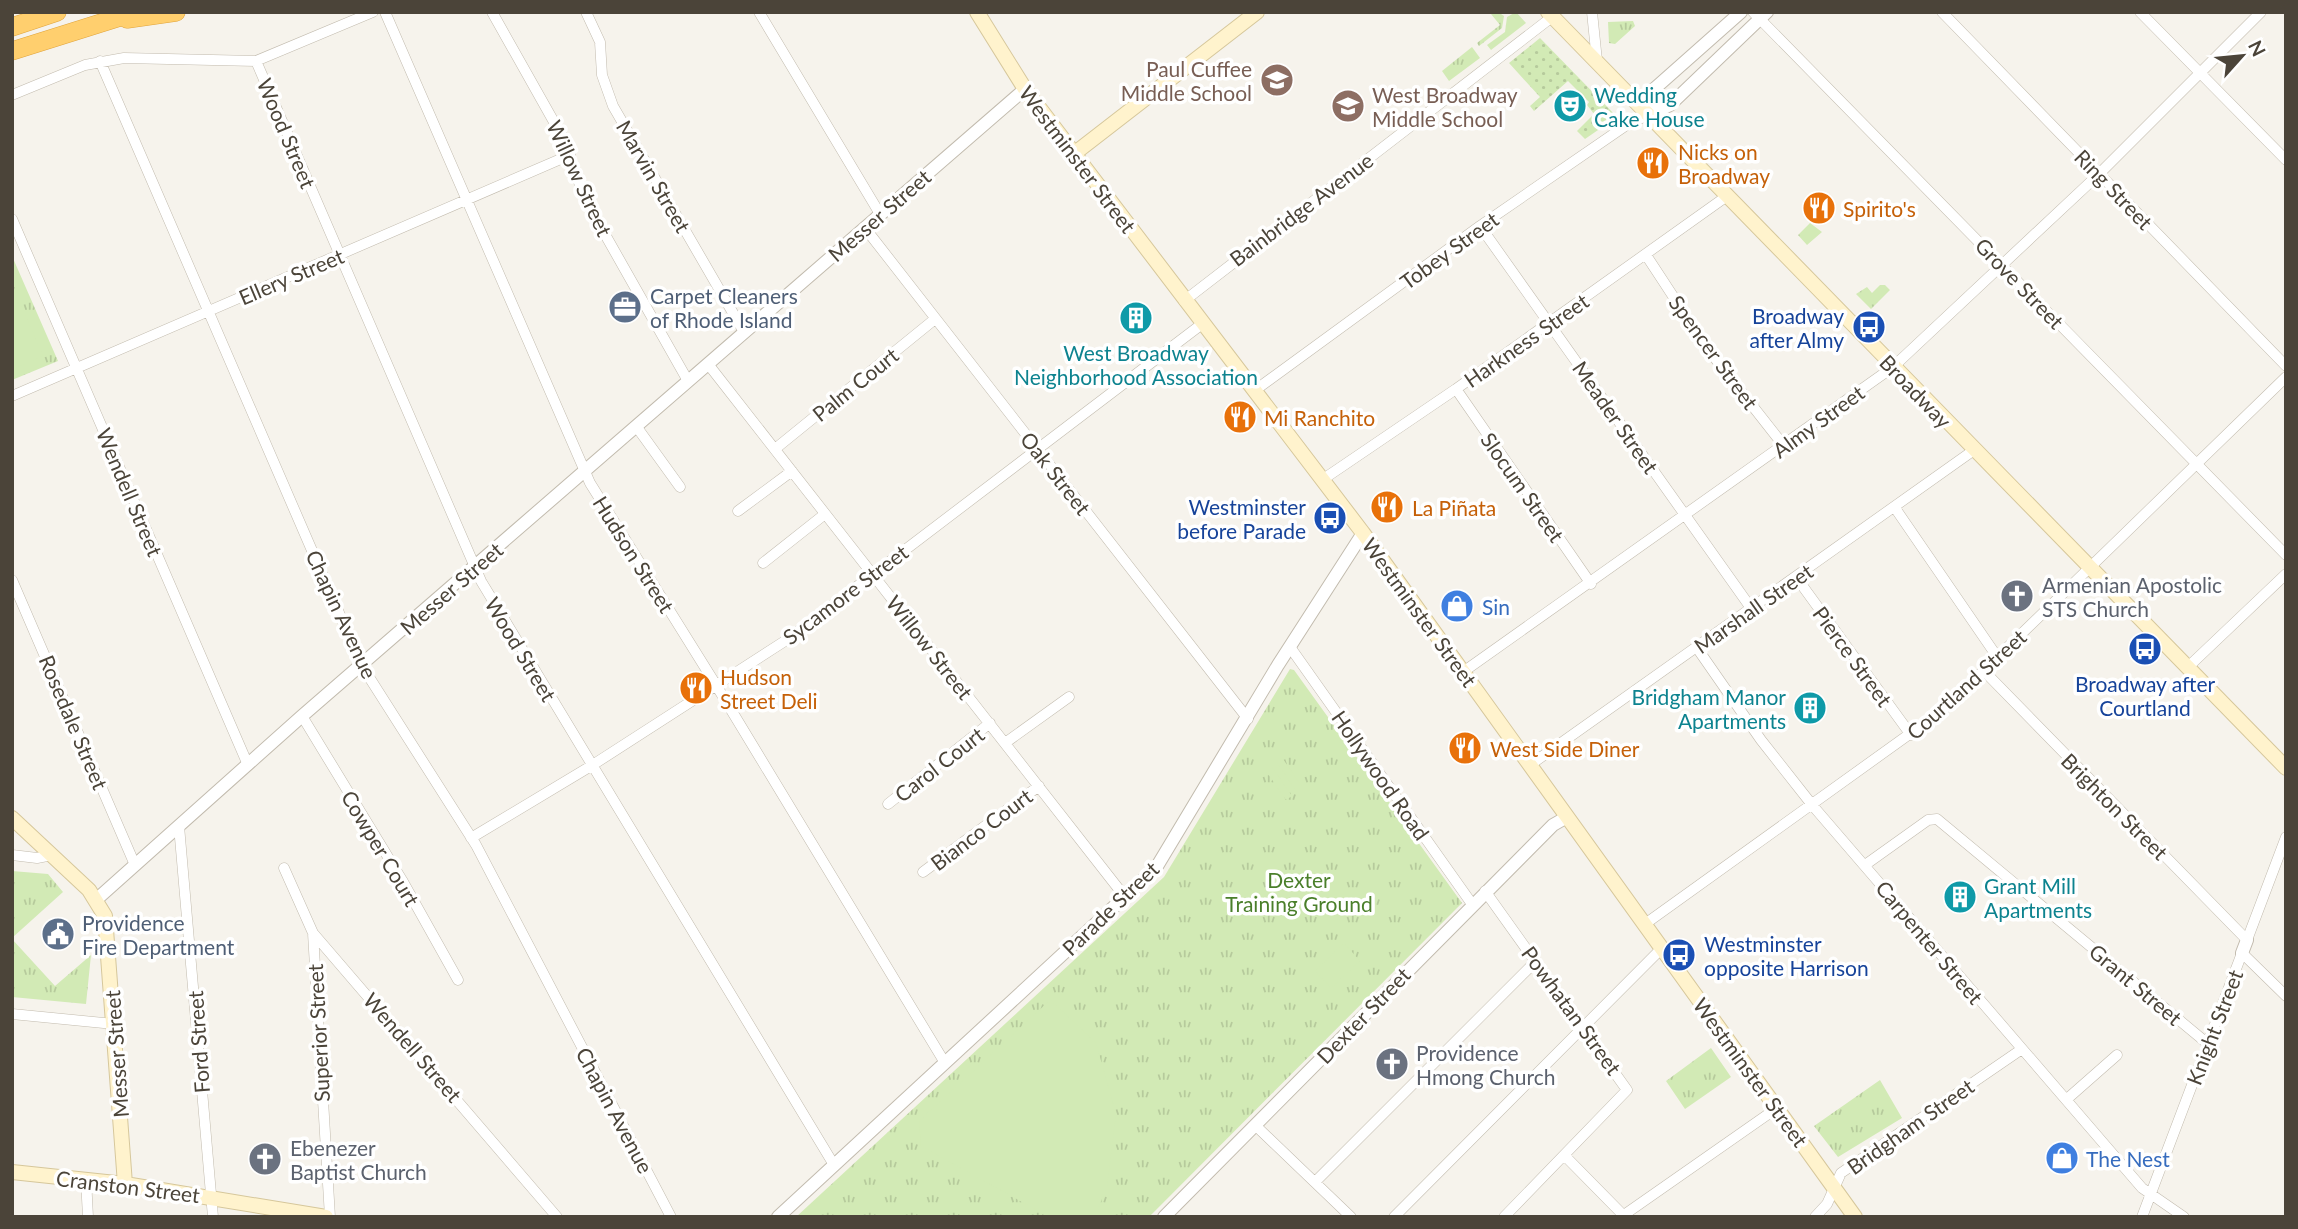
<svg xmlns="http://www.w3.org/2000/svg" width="2298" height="1229" font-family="Lato,sans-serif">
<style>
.grass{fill:url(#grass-tufts)}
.garden{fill:url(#garden-dots)}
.pitch{fill:#d2eab5}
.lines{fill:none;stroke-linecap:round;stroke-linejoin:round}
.minor-casing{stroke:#c2bbae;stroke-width:11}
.tertiary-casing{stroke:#c2bbae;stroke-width:14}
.secondary-casing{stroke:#d6c79b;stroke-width:16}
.motorway-casing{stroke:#e0a43c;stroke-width:19}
.minor{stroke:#fff;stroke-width:10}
.tertiary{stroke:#fff;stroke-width:12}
.secondary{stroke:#fff3cd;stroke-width:14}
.motorway{stroke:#ffcf6e;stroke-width:18}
.labels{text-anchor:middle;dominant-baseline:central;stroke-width:7;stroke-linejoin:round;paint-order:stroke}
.education-label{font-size:21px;fill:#785e54;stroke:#fff;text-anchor:end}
.culture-label{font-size:21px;fill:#0d838f;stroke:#fff;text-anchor:start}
.street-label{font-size:21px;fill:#4b4439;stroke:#fff}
.food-label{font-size:21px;fill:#c56008;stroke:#fff;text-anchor:start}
.service-label{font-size:21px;fill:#4e5e75;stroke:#fff;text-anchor:start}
.transit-label{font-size:21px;fill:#164399;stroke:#fff;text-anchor:end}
.worship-label{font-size:21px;fill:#5b616d;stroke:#fff;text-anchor:start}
.shop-label{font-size:21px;fill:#366cbe;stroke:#fff;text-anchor:start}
.park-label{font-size:21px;fill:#4a7f2a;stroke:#fff}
</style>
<defs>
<pattern id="grass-tufts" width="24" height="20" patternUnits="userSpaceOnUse" patternTransform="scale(1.75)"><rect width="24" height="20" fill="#d2eab5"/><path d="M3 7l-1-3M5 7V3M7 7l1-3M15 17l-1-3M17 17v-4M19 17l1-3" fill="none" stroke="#b6ca9c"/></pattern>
<pattern id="garden-dots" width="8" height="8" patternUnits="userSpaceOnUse" patternTransform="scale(1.75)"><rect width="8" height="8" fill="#d2eab5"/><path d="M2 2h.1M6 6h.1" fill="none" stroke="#b6ca9c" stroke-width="1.8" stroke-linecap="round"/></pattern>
</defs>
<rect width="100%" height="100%" fill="#f6f3ec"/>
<path class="grass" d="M1498,12l6,4 -2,12 -23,18 -2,-3 23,-18 -9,-11z
M1516,12l10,11 -35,27 -4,-5 18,-13 2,-15z
M1633,21l2,5 -20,18 -6,-1 -1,-21z
M1472,47l8,11 -31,23 -7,-10z
M1810,223l12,9 -15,13 -9,-10z
M12,256l46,105 -46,19z
M1880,285h5l5,5 -19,19 -15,-15 11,-7 5,6z
M1290,669l4,1 168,233 -313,314h-353l368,-340z
M12,871l36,3 15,18 -51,46z
M12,939l43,47 36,-31 -5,49 -74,-7z
M1711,1048l20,29 -46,32 -19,-28z
M1880,1080l22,38 -64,39 -24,-31z"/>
<path class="garden" d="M1540,38l77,79 -32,22 -8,-8 17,-17 -7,-9 2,-3 -21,-21 -34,30 -4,-5 10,-9 -31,-34z"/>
<path class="pitch" d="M20,302l23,54 -29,13 -2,-64z
M1283,759l20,29 -6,4 -20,-29z
M1272,767l20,29 -6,4 -20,-29z
M1344,943l16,18 -29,27 -16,-17z
M1048,1002l7,2 41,39 20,71 -9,72 -12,31h-46l-128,-71 -2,-25z"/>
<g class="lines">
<defs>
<path id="minor" d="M385,12l205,471 126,202 229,378
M492,12l71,126 22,61 103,182
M586,12l14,30 2,33 11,31 131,226
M759,12l121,202
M1592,12l5,49
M1753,12l533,543
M1942,12l344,354
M2140,12l146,148
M100,61l262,605 114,179 195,372
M256,61l225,520 353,584
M12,95l73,-30 39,-7 132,3 117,-49
M12,219l236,546
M1480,226l271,382
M865,228l383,491
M1646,255l61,93 77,98
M1184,301l368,-284
M708,364l417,533
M1456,389l135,195
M1254,391l226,-165 151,-104 18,-7
M12,396l558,-241
M636,426l44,61
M775,449l160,-130
M1322,480l134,-91 271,-193
M1895,508l103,150
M738,511l54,-40
M763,563l62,-49
M1796,577l115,158
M12,580l123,285
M1290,647l182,257
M1697,648l64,92 52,66 329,382 42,29
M2187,668l99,-94
M1984,671l263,269 39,-103
M1463,672l430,-305 206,-193 162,-162
M302,716l100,164 56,100
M1005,743l64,-46
M1530,765l444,-315
M888,804l102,-81
M179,826l34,391
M471,838l120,-72 197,-127 414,-315
M12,855l25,3 15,-3
M1865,865l63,-45 9,-1 271,225
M284,868l29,65 244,284
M923,872l116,-86
M1485,891l142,199 -123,127
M1645,924l298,-214 343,-333
M313,933l17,284
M12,1014l102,10
M2067,1099l50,-44
M1256,1126l95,91
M1565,1156l60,61
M86,1179l2,38
M1315,1182l221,-221
M1394,1217l268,-269
M1621,1217l156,-109
M1815,1217l12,-13 14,-31 181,-124
M2142,1217l100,-264 44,43"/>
<path id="tertiary" d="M1649,115l21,-10 97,-93
M1649,115l4,-25 88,-78
M97,899l205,-183 723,-627
M2242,953l5,-13
M778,1217l378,-349 122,-203 85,-132
M1164,1217l389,-392 14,-8"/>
<path id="secondary" d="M977,12l48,77 338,444 492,684
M1548,12l738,756
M1075,153l182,-141
M12,818l77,72 16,26 20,268
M12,1172l113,12 201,33"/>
<path id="motorway" d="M127,19l49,-7
M12,27l45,-15
M12,51l124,-39"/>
</defs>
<use href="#minor" class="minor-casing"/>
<use href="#tertiary" class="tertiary-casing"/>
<use href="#secondary" class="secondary-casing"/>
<use href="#motorway" class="motorway-casing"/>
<use href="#minor" class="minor"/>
<use href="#tertiary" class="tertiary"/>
<use href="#secondary" class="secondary"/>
<use href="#motorway" class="motorway"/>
</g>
<defs>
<symbol id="school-disc" viewBox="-11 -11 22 22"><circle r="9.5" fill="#8d6e63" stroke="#fff"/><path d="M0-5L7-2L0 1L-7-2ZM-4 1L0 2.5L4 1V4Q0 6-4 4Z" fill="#fff"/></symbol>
<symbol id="theatre-disc" viewBox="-11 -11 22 22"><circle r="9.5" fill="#0f9aa8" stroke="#fff"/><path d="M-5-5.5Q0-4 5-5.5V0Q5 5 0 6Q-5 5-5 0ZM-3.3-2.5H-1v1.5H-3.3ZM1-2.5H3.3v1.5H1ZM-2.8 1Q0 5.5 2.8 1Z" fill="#fff"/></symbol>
<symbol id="restaurant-disc" viewBox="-11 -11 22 22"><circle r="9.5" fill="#e8710a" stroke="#fff"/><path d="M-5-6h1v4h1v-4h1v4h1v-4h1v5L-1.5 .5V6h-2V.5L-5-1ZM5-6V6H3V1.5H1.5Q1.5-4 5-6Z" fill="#fff"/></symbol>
<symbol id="office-disc" viewBox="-11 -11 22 22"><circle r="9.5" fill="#5c6f8a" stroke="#fff"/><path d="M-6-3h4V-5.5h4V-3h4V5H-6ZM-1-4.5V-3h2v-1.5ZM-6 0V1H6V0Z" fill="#fff"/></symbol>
<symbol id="building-disc" viewBox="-11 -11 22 22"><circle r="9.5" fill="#0f9aa8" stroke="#fff"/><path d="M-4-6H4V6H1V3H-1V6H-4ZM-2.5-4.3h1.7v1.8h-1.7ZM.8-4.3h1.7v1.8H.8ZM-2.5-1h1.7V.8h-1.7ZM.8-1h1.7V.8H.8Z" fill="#fff"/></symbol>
<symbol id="bus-disc" viewBox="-11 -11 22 22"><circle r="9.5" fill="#1a4fb4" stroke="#fff"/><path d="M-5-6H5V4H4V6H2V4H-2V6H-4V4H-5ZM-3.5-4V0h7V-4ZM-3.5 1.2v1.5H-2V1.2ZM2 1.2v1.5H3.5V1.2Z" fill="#fff"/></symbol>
<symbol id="church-disc" viewBox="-11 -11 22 22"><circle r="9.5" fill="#6b7280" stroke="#fff"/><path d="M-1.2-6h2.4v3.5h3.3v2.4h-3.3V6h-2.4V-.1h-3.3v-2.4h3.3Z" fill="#fff"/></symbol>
<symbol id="shop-disc" viewBox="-11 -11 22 22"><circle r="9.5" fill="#3f7fe0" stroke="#fff"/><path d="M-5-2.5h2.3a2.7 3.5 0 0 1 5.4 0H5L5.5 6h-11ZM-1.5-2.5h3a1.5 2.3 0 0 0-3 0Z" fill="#fff"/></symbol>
<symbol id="civic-disc" viewBox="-11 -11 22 22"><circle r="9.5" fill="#5c6f8a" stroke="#fff"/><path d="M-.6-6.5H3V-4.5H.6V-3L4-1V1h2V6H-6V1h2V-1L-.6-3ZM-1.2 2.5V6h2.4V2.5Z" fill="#fff"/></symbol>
</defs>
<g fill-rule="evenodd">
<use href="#school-disc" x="1258" y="61" width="38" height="38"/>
<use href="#school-disc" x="1329" y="87" width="38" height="38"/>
<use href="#theatre-disc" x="1551" y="87" width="38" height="38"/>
<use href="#restaurant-disc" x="1634" y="144" width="38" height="38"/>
<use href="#restaurant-disc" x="1800" y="189" width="38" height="38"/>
<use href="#office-disc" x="606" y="288" width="38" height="38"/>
<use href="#building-disc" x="1117" y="299" width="38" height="38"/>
<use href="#bus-disc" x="1850" y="308" width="38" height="38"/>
<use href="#restaurant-disc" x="1221" y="398" width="38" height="38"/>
<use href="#restaurant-disc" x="1368" y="488" width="38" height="38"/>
<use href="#bus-disc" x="1311" y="499" width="38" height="38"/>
<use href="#church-disc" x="1998" y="577" width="38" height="38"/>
<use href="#shop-disc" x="1438" y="587" width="38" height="38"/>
<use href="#bus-disc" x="2126" y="630" width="38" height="38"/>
<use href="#restaurant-disc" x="677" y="669" width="38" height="38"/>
<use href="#building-disc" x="1791" y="689" width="38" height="38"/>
<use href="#restaurant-disc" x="1446" y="729" width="38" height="38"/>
<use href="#building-disc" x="1941" y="878" width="38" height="38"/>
<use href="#civic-disc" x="39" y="915" width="38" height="38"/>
<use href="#bus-disc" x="1660" y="936" width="38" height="38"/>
<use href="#church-disc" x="1373" y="1045" width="38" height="38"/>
<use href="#shop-disc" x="2043" y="1139" width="38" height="38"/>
<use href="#church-disc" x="246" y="1140" width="38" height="38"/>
</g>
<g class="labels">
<g class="education-label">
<text x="1252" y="68">Paul Cuffee<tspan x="1252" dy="24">Middle School</tspan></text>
<text x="1372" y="94" text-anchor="start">West Broadway<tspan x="1372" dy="24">Middle School</tspan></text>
</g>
<g class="culture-label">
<text x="1594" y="94">Wedding<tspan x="1594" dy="24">Cake House</tspan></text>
<text x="1136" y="352" text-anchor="middle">West Broadway<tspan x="1136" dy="24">Neighborhood Association</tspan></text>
<text x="1786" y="696" text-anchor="end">Bridgham Manor<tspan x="1786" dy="24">Apartments</tspan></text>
<text x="1984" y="885">Grant Mill<tspan x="1984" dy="24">Apartments</tspan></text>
</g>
<g class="street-label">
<text transform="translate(287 133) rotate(67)">Wood Street</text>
<text transform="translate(1078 159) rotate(53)">Westminster Street</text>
<text transform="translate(654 176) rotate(60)">Marvin Street</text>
<text transform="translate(580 178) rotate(65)">Willow Street</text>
<text transform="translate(2114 189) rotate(46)">Ring Street</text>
<text transform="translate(1301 209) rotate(-37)">Bainbridge Avenue</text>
<text transform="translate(879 215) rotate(-41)">Messer Street</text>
<text transform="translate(1449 250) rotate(-36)">Tobey Street</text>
<text transform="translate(291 276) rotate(-23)">Ellery Street</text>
<text transform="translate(2020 283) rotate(46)">Grove Street</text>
<text transform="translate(1526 340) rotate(-35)">Harkness Street</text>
<text transform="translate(1714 352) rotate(54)">Spencer Street</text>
<text transform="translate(855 384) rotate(-39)">Palm Court</text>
<text transform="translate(1916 391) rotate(46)">Broadway</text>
<text transform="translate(1616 417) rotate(55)">Meader Street</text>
<text transform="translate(1818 421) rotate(-36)">Almy Street</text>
<text transform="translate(1056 473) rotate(52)">Oak Street</text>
<text transform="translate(1523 487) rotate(55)">Slocum Street</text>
<text transform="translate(130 492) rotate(67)">Wendell Street</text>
<text transform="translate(634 554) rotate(58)">Hudson Street</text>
<text transform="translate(451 588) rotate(-41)">Messer Street</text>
<text transform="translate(845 594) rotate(-37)">Sycamore Street</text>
<text transform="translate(1753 608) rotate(-35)">Marshall Street</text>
<text transform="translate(1420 612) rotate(54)">Westminster Street</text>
<text transform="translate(342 614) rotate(65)">Chapin Avenue</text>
<text transform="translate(930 647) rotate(52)">Willow Street</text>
<text transform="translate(521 649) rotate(59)">Wood Street</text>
<text transform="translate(1853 656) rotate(54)">Pierce Street</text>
<text transform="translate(1966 684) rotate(-42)">Courtland Street</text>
<text transform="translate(74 722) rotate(67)">Rosedale Street</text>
<text transform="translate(939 764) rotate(-38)">Carol Court</text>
<text transform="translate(1381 775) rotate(55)">Hollywood Road</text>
<text transform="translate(2115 806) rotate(45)">Brighton Street</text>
<text transform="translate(981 829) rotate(-37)">Bianco Court</text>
<text transform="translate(381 848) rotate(59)">Cowper Court</text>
<text transform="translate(1110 908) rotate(-44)">Parade Street</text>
<text transform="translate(1930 942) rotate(50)">Carpenter Street</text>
<text transform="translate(2136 984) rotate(40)">Grant Street</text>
<text transform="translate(1572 1010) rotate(54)">Powhatan Street</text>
<text transform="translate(1363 1015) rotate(-46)">Dexter Street</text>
<text transform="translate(2214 1027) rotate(-69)">Knight Street</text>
<text transform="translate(318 1033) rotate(-93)">Superior Street</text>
<text transform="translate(198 1042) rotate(-94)">Ford Street</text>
<text transform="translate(413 1047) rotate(49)">Wendell Street</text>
<text transform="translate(116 1054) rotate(-94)">Messer Street</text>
<text transform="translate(1751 1072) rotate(54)">Westminster Street</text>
<text transform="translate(615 1110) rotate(62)">Chapin Avenue</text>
<text transform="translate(1910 1126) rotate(-35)">Bridgham Street</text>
<text transform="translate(128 1186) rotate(7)">Cranston Street</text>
</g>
<g class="food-label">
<text x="1678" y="151">Nicks on<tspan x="1678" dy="24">Broadway</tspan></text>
<text x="1843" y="208">Spirito's</text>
<text x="1264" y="417">Mi Ranchito</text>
<text x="1412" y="507">La Piñata</text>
<text x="720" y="676">Hudson<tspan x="720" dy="24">Street Deli</tspan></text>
<text x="1490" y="748">West Side Diner</text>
</g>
<g class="service-label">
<text x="650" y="295">Carpet Cleaners<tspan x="650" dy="24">of Rhode Island</tspan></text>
<text x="82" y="922">Providence<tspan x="82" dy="24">Fire Department</tspan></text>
</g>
<g class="transit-label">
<text x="1844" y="315">Broadway<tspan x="1844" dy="24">after Almy</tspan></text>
<text x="1306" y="506">Westminster<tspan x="1306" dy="24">before Parade</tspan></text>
<text x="2145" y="683" text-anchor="middle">Broadway after<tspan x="2145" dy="24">Courtland</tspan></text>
<text x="1704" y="943" text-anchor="start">Westminster<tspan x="1704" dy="24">opposite Harrison</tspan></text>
</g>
<g class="worship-label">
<text x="2042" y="584">Armenian Apostolic<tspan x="2042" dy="24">STS Church</tspan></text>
<text x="1416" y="1052">Providence<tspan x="1416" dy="24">Hmong Church</tspan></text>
<text x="290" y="1147">Ebenezer<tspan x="290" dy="24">Baptist Church</tspan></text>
</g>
<g class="shop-label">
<text x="1482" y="606">Sin</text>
<text x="2086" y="1158">The Nest</text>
</g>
<g class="park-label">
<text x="1299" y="879">Dexter<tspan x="1299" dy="24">Training Ground</tspan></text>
</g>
</g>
<rect width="2298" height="1229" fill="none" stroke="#4b4439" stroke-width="28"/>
<g transform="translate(2242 56) rotate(63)" stroke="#ffffff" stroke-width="5" paint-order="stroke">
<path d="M0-5L12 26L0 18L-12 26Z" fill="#4b4439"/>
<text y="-10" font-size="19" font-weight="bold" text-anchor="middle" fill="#4b4439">N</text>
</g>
</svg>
